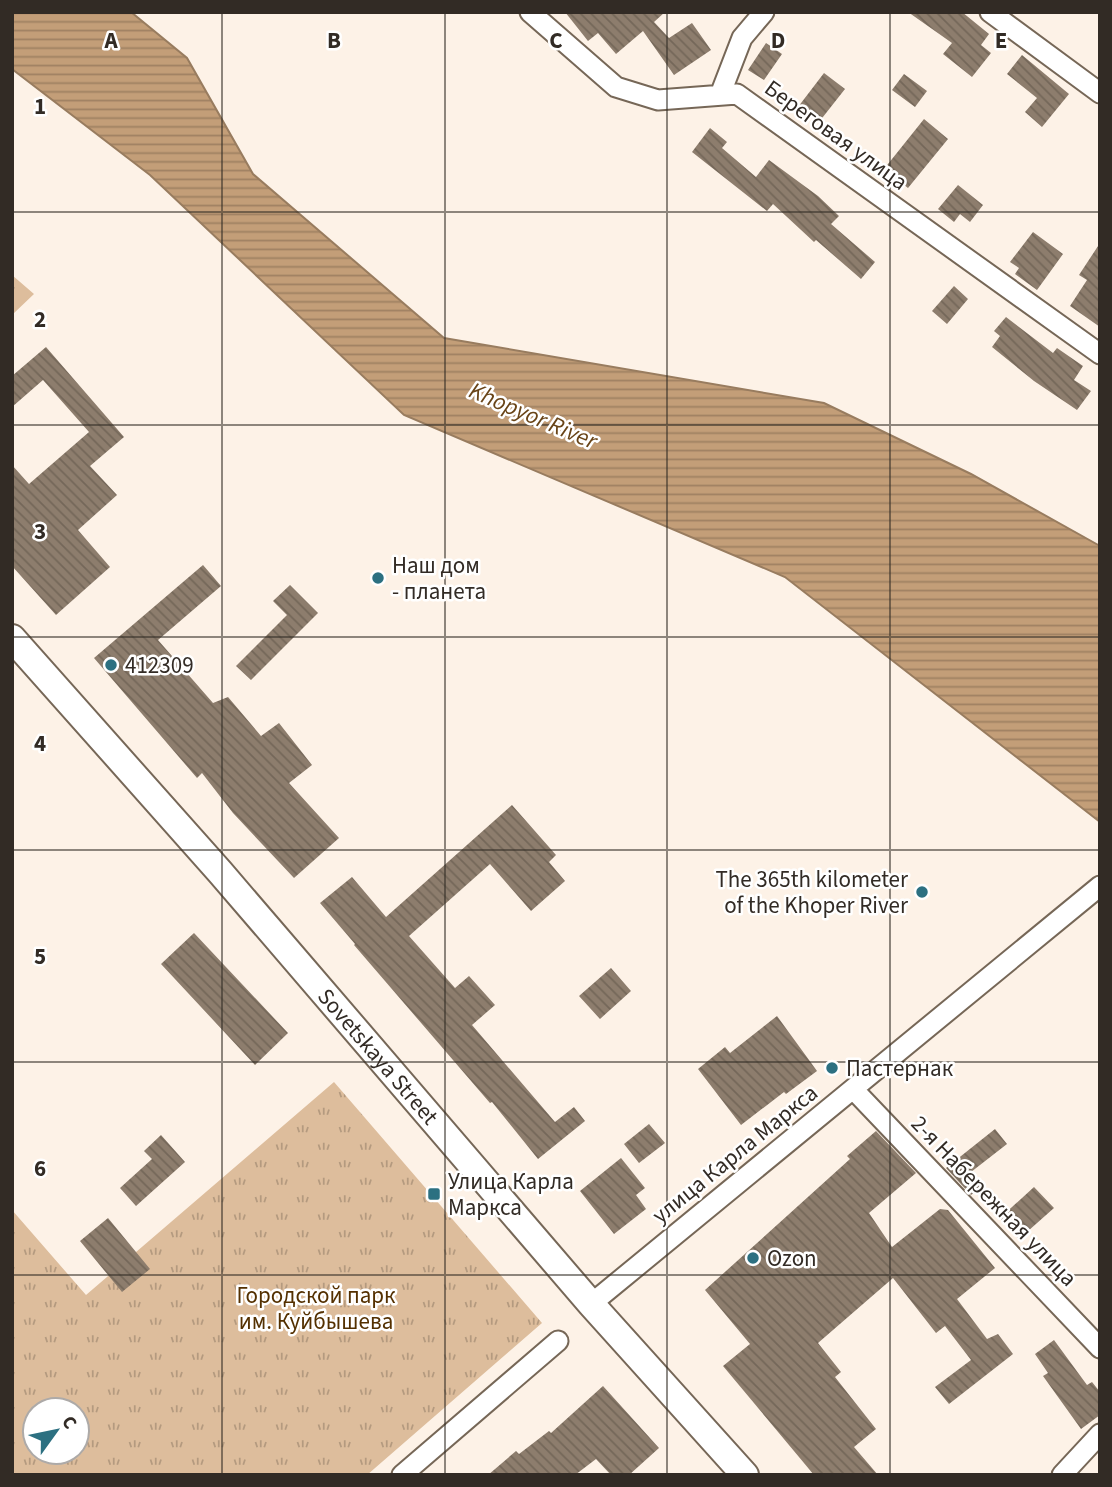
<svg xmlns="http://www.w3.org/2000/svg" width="1112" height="1487" font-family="'Source Sans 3',sans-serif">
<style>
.grass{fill:url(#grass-tufts);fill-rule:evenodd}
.water{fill:url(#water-rules);stroke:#987c5f;stroke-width:2}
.building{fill:url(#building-back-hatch)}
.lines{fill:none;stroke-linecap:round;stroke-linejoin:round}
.street-casing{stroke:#766757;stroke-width:23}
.secondary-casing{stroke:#766757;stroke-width:30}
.street{stroke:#fff;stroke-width:19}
.secondary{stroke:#fff;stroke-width:26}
.grid{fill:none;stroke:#322b25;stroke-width:2;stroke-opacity:0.55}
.poi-dot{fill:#2c7081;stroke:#fff;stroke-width:2.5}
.labels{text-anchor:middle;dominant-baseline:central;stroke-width:5;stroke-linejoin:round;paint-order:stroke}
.street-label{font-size:23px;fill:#322b25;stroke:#fff}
.poi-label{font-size:23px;fill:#322b25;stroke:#fff;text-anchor:start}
.park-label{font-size:23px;fill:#543000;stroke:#fff}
.water-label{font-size:24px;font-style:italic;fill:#694417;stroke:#fff}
.grid-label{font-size:23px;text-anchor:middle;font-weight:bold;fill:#322b25;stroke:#fff;stroke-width:5;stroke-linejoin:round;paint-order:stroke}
</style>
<defs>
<pattern id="grass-tufts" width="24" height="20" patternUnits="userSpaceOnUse" patternTransform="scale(1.75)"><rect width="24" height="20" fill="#ddbd9c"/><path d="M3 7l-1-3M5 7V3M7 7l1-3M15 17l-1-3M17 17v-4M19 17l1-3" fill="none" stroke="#b49a7f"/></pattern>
<pattern id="water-rules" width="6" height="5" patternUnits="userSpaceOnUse" patternTransform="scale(1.75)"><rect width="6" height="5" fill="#c39e78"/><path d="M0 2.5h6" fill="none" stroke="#9f8162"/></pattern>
<pattern id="building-back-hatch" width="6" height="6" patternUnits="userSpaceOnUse" patternTransform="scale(1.75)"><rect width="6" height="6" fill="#8d7d6d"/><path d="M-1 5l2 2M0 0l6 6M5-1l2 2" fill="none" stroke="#746759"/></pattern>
</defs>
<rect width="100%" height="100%" fill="#fdf2e7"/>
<path class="grass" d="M12,275l22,19 -22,21z
M334,1082l208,241 -175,152h-355v-265l74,85zM35,1410h42v42h-42z"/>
<path class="water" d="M12,12h119l56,46 66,116 191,164 380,65 147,71 129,72v276l-315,-245 -381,-162 -254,-240 -138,-106z"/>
<path class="building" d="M565,12h100l-11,10 15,16 23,-15 19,27 -37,25 -31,-44 -27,23 -18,-21 -10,8z
M908,12h54l27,22 -8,11 10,8 -19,24 -29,-23 9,-11z
M766,43l16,11 -18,26 -16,-10z
M1022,55l47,39 -27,33 -17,-15 12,-14 -30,-24z
M824,73l21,16 -26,33 -21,-15z
M904,74l23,17 -12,16 -23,-17z
M924,119l24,20 -40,49 -24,-19z
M710,128l17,14 -5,6 34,29 13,-17 49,36 21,20 -8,8 44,38 -14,17 -45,-39 -2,2 -41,-38 -6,7 -75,-59z
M958,185l25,20 -13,17 -10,-8 -6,8 -16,-13z
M1033,232l30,22 -26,36 -22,-16 4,-6 -9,-6z
M1100,243v84l-30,-21 17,-26 -8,-5z
M954,286l14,13 -21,25 -15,-13z
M1006,317l47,36 4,-5 26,18 -9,14 17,11 -14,19 -43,-29 -42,-34 8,-11 -6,-5z
M46,347l78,90 -34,29 27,29 -39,35 32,37 -54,48 -44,-49v-101l17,19 60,-52 -46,-52 -31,27v-31z
M203,565l18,21 -63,54 55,63 15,-6 33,39 18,-13 33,42 -23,18 50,55 -45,40 -61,-65 -31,-40 -5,5 -103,-120z
M290,585l28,28 -67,67 -15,-14 51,-51 -14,-14z
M512,805l44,50 -7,7 16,19 -34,30 -41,-47 -81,72 46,52 14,-12 26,29 -23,20 83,97 19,-15 11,14 -47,38 -46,-57 -2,1 -136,-158 1,-1 -35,-41 32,-26 34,40z
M194,933l94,100 -33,32 -94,-101z
M611,968l20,23 -31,28 -21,-23z
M777,1016l40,55 -31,23 -2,-2 -43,33 -43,-56 27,-22 5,6z
M649,1124l16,19 -26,20 -15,-19z
M995,1129l12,15 -36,28 11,14 -11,9 -25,-27z
M876,1131l40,42 -47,40 23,34 48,-38 8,1 47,58 -38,31 30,40 11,-5 15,20 -64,50 -14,-17 36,-27 -26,-34 -9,7 -43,-55 -75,65 23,29 -6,5 41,52 -22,18 24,28h-64l-91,-109 27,-22 -45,-54 145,-131 -3,-3z
M161,1135l24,27 -49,44 -16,-18 32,-29 -8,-8z
M621,1158l24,30 -9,7 10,14 -32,25 -34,-43z
M1034,1187l20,21 -35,31 -19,-21z
M108,1218l42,51 -28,23 -42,-51z
M1054,1340l33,45 5,-3 8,10v23l-19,14 -38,-53 5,-3 -13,-19z
M603,1386l56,62 -30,27h-18l-15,-16 -21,16h-87l28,-24 3,3 30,-23 2,2z"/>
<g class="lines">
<defs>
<path id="street" d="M530,12l86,75 42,13 79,-6 363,260
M990,12l110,81
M720,95l22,-57 22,-26
M853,1089l247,259
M591,1304l509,-418
M402,1475l156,-134
M1062,1475l38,-41"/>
<g id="secondary">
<path id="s1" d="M12,638l208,234 371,432 154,171"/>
</g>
</defs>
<use href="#street" class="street-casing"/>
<use href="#secondary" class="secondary-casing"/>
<use href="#street" class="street"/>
<use href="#secondary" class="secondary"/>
</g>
<path class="grid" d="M222,12v1463M445,12v1463M667,12v1463M890,12v1463M12,212h1088M12,425h1088M12,637h1088M12,850h1088M12,1062h1088M12,1275h1088"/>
<g class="poi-dot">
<circle cx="378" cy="578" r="7"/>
<circle cx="111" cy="665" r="7"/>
<circle cx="922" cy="892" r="7"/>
<circle cx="832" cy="1068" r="7"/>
<rect x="427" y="1187" width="14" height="14" rx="3.5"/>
<circle cx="753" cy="1258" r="7"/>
</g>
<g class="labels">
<g class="street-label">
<text transform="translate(836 135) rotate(36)">Береговая улица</text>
<text stroke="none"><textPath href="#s1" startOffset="556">Sovetskaya Street</textPath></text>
<text transform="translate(735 1154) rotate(-39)">улица Карла Маркса</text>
<text transform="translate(994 1201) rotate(46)">2-я Набережная улица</text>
</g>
<g class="poi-label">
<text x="392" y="565">Наш дом<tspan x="392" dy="26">- планета</tspan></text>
<text x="125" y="665">412309</text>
<text x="908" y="879" text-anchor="end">The 365th kilometer<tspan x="908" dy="26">of the Khoper River</tspan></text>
<text x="846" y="1068">Пастернак</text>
<text x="448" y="1181">Улица Карла<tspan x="448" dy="26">Маркса</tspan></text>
<text x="767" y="1258">Ozon</text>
</g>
<g class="park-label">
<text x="316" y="1295">Городской парк<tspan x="316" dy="26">им. Куйбышева</tspan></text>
</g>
<g class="water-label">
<text transform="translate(533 416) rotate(23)">Khopyor River</text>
</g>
</g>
<g class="grid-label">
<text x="111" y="48">A</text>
<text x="334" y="48">B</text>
<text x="556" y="48">C</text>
<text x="778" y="48">D</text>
<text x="1001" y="48">E</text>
<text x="40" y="114">1</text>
<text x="40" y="327">2</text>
<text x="40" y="539">3</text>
<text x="40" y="751">4</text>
<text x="40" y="964">5</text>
<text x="40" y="1176">6</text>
</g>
<rect width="1112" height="1487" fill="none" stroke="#322b25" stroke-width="28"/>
<g transform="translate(56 1431) rotate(57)"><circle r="33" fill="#ffffff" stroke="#adaaa8" stroke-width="2"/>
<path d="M0-5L12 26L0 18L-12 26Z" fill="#2c7081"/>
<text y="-10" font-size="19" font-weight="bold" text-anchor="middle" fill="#322b25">С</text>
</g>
</svg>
